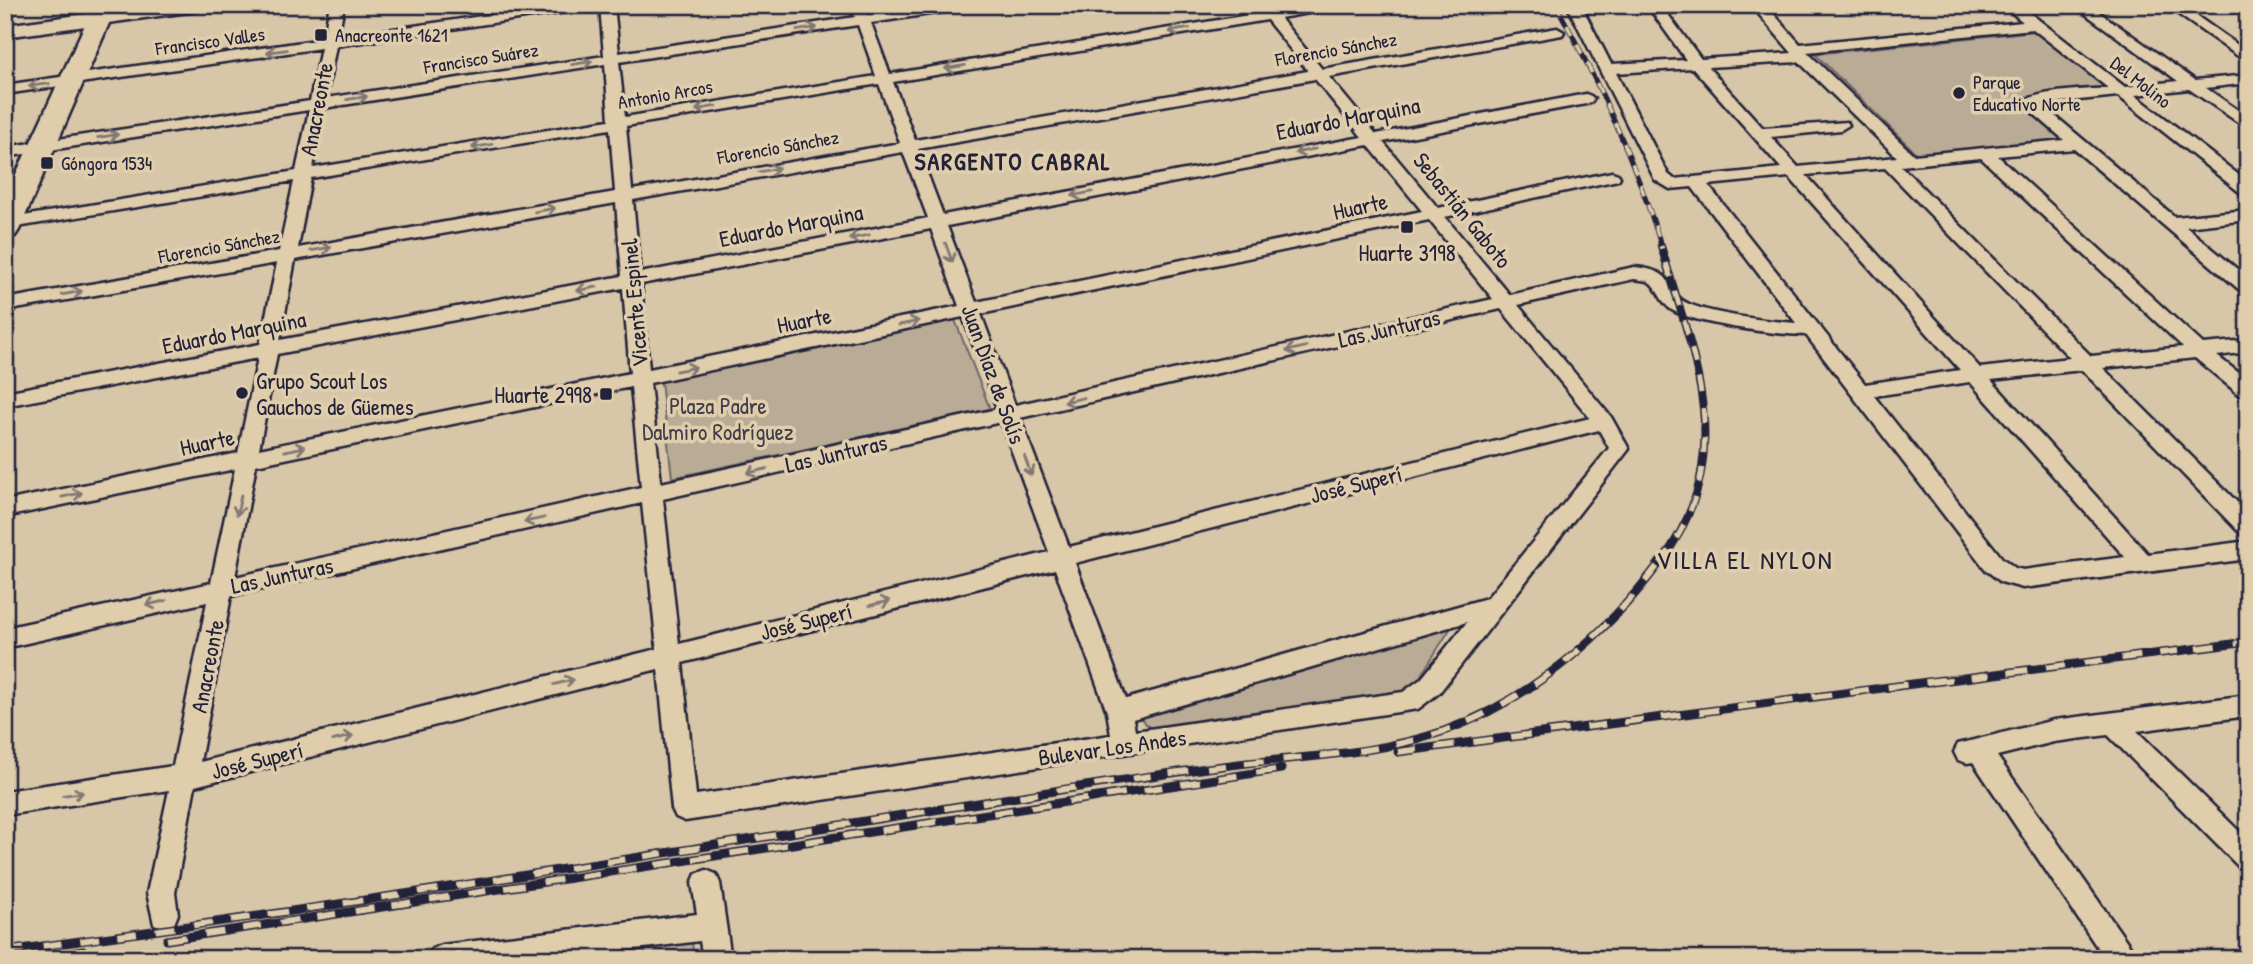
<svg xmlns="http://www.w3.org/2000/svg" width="2253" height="964" font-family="'Patrick Hand',sans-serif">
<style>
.green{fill:#b9ab95;stroke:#6e6668;stroke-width:2}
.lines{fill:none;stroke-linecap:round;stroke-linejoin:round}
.street-casing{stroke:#22223b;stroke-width:5}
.secondary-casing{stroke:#22223b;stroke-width:5}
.primary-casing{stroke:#22223b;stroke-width:5}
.street{fill:#dfcdab;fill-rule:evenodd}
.secondary{fill:#dfcdab;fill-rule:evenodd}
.primary{fill:#dfcdab;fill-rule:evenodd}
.rail-far2-casing{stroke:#22223b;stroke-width:5}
.rail-far1-casing{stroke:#22223b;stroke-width:8}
.rail-casing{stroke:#22223b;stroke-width:9}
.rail-far2{stroke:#dfcdab;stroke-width:3.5;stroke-dasharray:11;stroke-linecap:butt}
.rail-far1{stroke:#dfcdab;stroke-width:5;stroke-dasharray:15;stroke-linecap:butt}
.rail{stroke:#dfcdab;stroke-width:6;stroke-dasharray:19;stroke-linecap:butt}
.oneway{stroke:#807873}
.poi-dot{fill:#22223b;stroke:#dfcdab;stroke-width:2.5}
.labels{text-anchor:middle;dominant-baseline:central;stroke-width:7;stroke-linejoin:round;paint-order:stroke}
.far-poi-label{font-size:19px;fill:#22223b;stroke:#dfcdab;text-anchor:start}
.far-street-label{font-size:19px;fill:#22223b;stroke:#dfcdab}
.street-label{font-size:23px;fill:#22223b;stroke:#dfcdab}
.poi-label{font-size:23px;fill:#22223b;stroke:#dfcdab}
.park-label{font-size:23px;fill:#403d4d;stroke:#dfcdab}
.far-district-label{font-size:24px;font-weight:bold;letter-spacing:2px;fill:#22223b;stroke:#dfcdab}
.quarter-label{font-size:26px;letter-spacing:2px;fill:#22223b;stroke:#dfcdab}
</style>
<rect width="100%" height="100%" fill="#d7c6a7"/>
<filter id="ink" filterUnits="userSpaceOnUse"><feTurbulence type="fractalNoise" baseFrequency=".0143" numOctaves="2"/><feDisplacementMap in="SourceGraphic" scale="14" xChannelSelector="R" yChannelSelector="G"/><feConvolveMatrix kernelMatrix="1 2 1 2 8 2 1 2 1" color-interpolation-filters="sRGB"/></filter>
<g filter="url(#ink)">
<path class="green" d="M2036,31l74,57 -94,10 48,42 -144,17 -105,-103z
M955,320l35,89 -318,69 -11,-97z
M1452,626l-46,73 -254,31 -10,-10 6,-6z
M692,942l2,17h-130z"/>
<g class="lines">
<defs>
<path id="street" d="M330,5h14l-6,32 219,-32h37l-7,4 -251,37 -10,52 278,-42 -4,-51h14l5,48 236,-36 -5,-12h14l4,10 66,-10h36l-7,4 -92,14 19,51 371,-61 -6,-8h14l5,5 31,-5h34l-7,4 -52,9 42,51 235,-41 7,4 -2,3 -233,42 47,57 210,-40 5,2 3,3 -3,3 -5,2 -203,38 55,66 174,-36 6,2 2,3 -2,3 -173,37 65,78 124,-28c47,4 28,25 55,37 26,11 79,17 107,19l-104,-136 -22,2 -15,-9 -88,-175h14l30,59 75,-4 -39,-55h14l40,54 91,-6 -41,-48h15l34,39 223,-22 -20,-17h53l-7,4 -23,1 99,77 53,-6 -105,-76h16l106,75 53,-5v8l-42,5 42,29v12l-59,-40 -54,6 113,87v13l-6,-1 -124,-98 -77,8 134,113 73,-7v10l-62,7 62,51v16l-6,-2 -168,-143 -76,7 205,188 45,-4v12l-31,4 31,24v18l-7,-2 -46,-38 -92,10 145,145v22l-8,-2 -158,-163 -91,10 157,174 100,-13v18l-225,29 -22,-6 -15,-12 -180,-235c-28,0 -111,-11 -134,-25 -12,-7 -13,-22 -24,-29l-14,-2 -116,26 93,112 18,32 -190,244 -21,16 -733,112 -9,-4 -4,-8 -14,-140 -463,117 -20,107 3,21 -4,10 -10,3 -10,-3 -7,-31 22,-103 -164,25v-24l168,-25 34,-164 -202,46v-20l206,-45 24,-114 -230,48v-16l233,-48 20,-95 -253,48v-14l255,-48 17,-81 -272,48v-12l274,-48 15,-70 -289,48v-10l291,-48 13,-61 -304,47v-10l305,-46 11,-53 -316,46v-9l318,-46zM1267,20l41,51 -393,69 -22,-58zM858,25l18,51 -251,41 -6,-55zM2033,29l75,59c-20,2 -73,2 -86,15l3,3 39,34 -150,15 -107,-103zM1799,62l98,95 -99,10 -27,-30 70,-7 8,-5 -2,-3 -84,6 -55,-61zM605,64l4,56 -296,48 11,-60zM1693,68l88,100 -107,11 -6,-5 -52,-101zM1315,79l47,58 -419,78 -25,-66zM879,84l21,59 -268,47 -6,-64zM610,129l5,63 -317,56 13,-70zM1368,145l54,66 -446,91 -29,-76zM903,152l25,66 -288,55 -7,-73zM1981,158l202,189 -92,9 -190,-190zM1885,168l185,190 -90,10 -174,-193zM1789,177l171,193 -95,14 -157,-199zM616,203l6,73 -342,64 15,-80zM1429,220l64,79 -478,106 -34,-91zM931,229l28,77 -310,63 -8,-85zM623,288l7,85 -371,76 18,-95zM1501,309l89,109 -521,129 -49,-129zM963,317l34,92 -336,74 -11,-100zM1970,382l155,175 -102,13 -8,-2 -13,-10 -128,-162zM631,387l10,100 -406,90 21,-112zM1001,422l48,130 -370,92 -16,-145zM1599,430l10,18 -122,150 -361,101 -51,-136zM642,503l15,146 -457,113 31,-166zM1055,569l52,143 4,23 -415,60 -14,-132zM1467,622l-46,57 -18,13 -268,39 -2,-12z
M2165,5h16l67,47v11z
M2248,695v21l-111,15 111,109v31l-9,-4 -131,-132 -54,7 -57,14 135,193 4,10h-31l-132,-197 -6,1 -9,-3 -4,-8 4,-8 96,-24z
M706,870l10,4 4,9 11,76h-28l-3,-18 -142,18h-130l4,-10 10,-4 255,-31 -5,-31 4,-9z"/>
<path id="secondary" d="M151,5h55l-10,6 -191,26v-12z"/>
<path id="primary" d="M94,5h23l-98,225 -4,6 -10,3v-41z"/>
</defs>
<use href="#street" class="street-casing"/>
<use href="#secondary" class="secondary-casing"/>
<use href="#primary" class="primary-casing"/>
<use href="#street" class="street"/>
<use href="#secondary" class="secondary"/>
<use href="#primary" class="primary"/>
<defs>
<path id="rail-far2" d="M1556,5c44,80 79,155 106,243"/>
<path id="rail-far1" d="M1660,563c80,-105 34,-205 1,-317"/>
<path id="rail" d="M1933,682l315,-40
M1398,752l545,-72
M167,940l1114,-171
M5,951c340,-44 679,-102 1018,-155 74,-12 149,-24 224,-33 66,-7 135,-10 197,-32 88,-32 162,-96 217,-170
M32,959l52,-8"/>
</defs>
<use href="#rail-far2" class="rail-far2-casing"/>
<use href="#rail-far1" class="rail-far1-casing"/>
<use href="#rail" class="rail-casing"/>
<use href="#rail-far2" class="rail-far2"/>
<use href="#rail-far1" class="rail-far1"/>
<use href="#rail" class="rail"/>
</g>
<defs><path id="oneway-shaft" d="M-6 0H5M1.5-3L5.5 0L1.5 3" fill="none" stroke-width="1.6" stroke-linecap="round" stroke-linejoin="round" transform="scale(1.75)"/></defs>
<g class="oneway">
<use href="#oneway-shaft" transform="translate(807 29) rotate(-9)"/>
<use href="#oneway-shaft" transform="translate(1179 30) rotate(171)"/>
<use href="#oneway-shaft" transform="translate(277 51) rotate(172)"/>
<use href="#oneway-shaft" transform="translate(582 63) rotate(-9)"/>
<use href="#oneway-shaft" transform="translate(955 67) rotate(171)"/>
<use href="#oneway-shaft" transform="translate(39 85) rotate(172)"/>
<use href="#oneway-shaft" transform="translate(357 98) rotate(-9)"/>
<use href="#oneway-shaft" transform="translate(706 108) rotate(170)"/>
<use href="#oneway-shaft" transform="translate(108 136) rotate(-9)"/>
<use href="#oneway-shaft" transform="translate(482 146) rotate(171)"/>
<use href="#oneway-shaft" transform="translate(1305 151) rotate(169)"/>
<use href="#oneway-shaft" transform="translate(769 170) rotate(-10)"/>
<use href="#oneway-shaft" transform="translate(1082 194) rotate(169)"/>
<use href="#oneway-shaft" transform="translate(545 210) rotate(-10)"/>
<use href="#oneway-shaft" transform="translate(859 237) rotate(169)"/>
<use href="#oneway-shaft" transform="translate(321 249) rotate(-10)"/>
<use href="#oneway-shaft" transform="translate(949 253) rotate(70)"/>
<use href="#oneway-shaft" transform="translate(587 289) rotate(169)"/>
<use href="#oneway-shaft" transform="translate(72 293) rotate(-10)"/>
<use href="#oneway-shaft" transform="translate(909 323) rotate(-11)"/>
<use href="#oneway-shaft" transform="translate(1296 349) rotate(167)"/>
<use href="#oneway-shaft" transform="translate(686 369) rotate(-11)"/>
<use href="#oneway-shaft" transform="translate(1074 400) rotate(167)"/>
<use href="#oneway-shaft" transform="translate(295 449) rotate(-12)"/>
<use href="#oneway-shaft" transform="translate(1028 466) rotate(70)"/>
<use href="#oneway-shaft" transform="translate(757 471) rotate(167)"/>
<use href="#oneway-shaft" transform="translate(72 495) rotate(-12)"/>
<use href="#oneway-shaft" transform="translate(239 505) rotate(101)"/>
<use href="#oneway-shaft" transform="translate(534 520) rotate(168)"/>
<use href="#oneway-shaft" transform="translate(156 603) rotate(167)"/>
<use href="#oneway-shaft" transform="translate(880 603) rotate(-14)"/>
<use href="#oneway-shaft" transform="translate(564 682) rotate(-14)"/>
<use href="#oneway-shaft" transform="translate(343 738) rotate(-14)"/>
<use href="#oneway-shaft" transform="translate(73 794) rotate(-8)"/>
</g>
</g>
<g class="poi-dot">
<rect x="314" y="28" width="14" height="14" rx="3.5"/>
<circle cx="1959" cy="93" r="7"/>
<rect x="40" y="156" width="14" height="14" rx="3.5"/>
<rect x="1400" y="220" width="14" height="14" rx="3.5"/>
<circle cx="242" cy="393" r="7"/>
<rect x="599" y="387" width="14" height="14" rx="3.5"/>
</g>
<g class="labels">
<g class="far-poi-label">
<text x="335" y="35">Anacreonte 1621</text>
<text x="1973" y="82">Parque<tspan x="1973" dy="22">Educativo Norte</tspan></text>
<text x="61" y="163">Góngora 1534</text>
</g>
<g class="far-street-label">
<text transform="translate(210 41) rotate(-8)">Francisco Valles</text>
<text transform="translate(1336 49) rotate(-10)">Florencio Sánchez</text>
<text transform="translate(481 58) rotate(-9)">Francisco Suárez</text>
<text transform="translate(2141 82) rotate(38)">Del Molino</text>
<text transform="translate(665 94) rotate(-10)">Antonio Arcos</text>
<text transform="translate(778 147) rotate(-10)">Florencio Sánchez</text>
<text transform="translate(219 246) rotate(-10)">Florencio Sánchez</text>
</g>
<g class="street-label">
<text transform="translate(316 109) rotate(-79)">Anacreonte</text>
<text transform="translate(1348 118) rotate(-11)">Eduardo Marquina</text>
<text transform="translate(1360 206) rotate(-12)">Huarte</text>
<text transform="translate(1463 210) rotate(51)">Sebastián Gaboto</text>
<text transform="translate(791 225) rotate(-11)">Eduardo Marquina</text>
<text transform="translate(634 303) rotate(-95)">Vicente Espinel</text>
<text transform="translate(804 320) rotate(-11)">Huarte</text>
<text transform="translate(1389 328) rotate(-13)">Las Junturas</text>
<text transform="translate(234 332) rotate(-11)">Eduardo Marquina</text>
<text transform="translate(994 374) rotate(70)">Juan Díaz de Solís</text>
<text transform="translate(207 442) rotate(-12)">Huarte</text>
<text transform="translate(836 453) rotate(-13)">Las Junturas</text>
<text transform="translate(1356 484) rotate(-14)">José Superí</text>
<text transform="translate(282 575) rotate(-12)">Las Junturas</text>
<text transform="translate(806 621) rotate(-14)">José Superí</text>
<text transform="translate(207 666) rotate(-79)">Anacreonte</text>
<text transform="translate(1112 747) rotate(-8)">Bulevar Los Andes</text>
<text transform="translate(257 760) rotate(-14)">José Superí</text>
</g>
<g class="poi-label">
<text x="1407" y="252">Huarte 3198</text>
<text x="256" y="380" text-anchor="start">Grupo Scout Los<tspan x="256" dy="26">Gauchos de Güemes</tspan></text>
<text x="592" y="394" text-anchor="end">Huarte 2998</text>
</g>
<g class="park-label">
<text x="718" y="405">Plaza Padre<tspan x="718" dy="26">Dalmiro Rodríguez</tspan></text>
</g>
<g class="far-district-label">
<text x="1013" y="161">SARGENTO CABRAL</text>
</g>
<g class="quarter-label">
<text x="1745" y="559">VILLA EL NYLON</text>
</g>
</g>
<rect width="2253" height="964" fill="none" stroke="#dfcdab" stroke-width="28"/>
<rect x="14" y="14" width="2225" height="936" fill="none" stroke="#22223b" stroke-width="2.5" filter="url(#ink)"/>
</svg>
